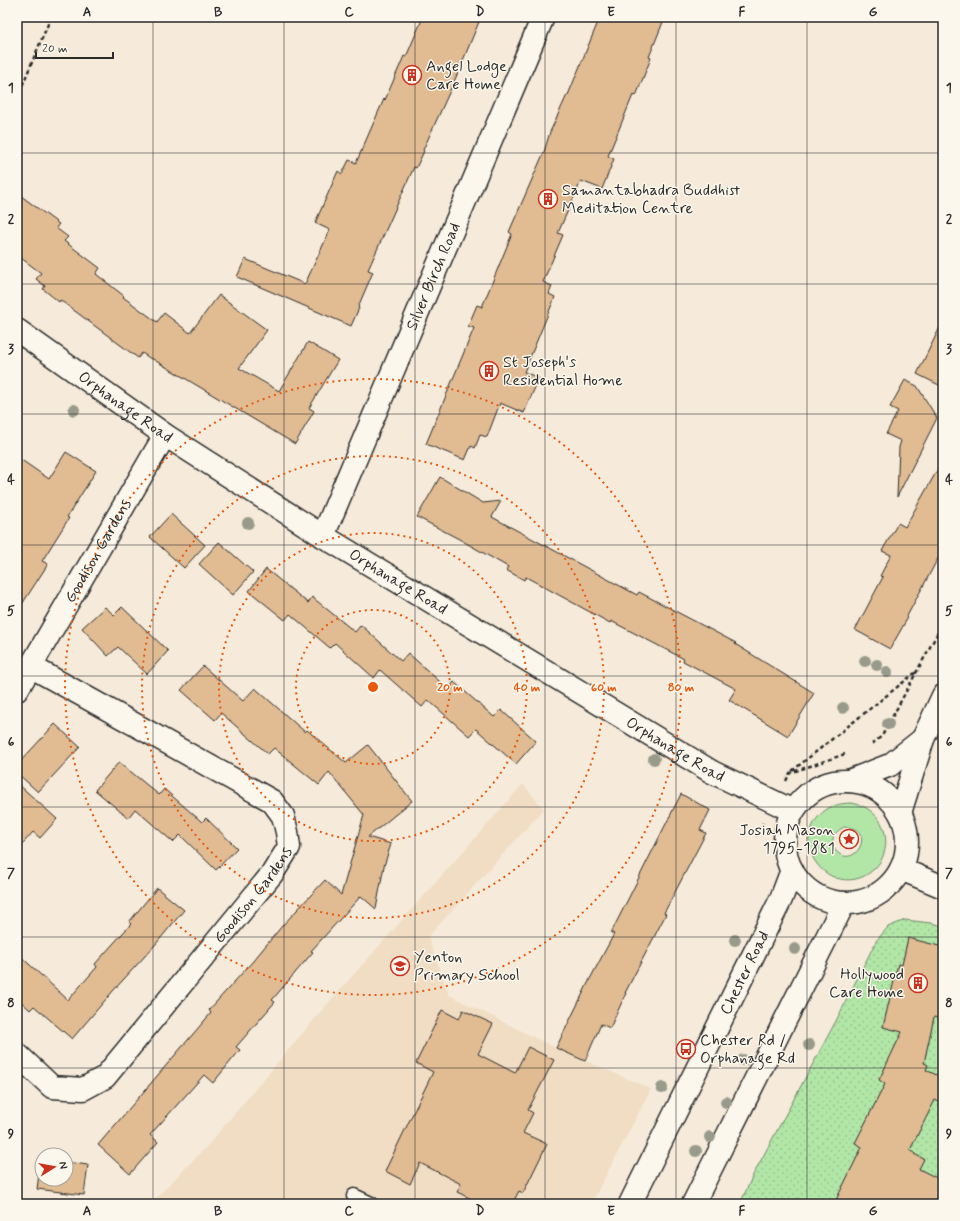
<svg xmlns="http://www.w3.org/2000/svg" width="960" height="1221" font-family="Mynerve,sans-serif">
<style>
.built{fill:#f0ddc4}
.grass{fill:#b1e6a7;stroke:#6e8869;fill-rule:evenodd}
.park{fill:url(#park-dots);stroke:#6e8869}
.building{fill:#e1bb92;stroke:#2b2b2b}
.lines{fill:none;stroke-linecap:round;stroke-linejoin:round}
.service-casing{stroke:#2b2b2b;stroke-width:17}
.minor-casing{stroke:#2b2b2b;stroke-width:25}
.trunk-casing{stroke:#2b2b2b;stroke-width:25}
.path{stroke:#2b2b2b;stroke-width:2.5;stroke-dasharray:4 3;stroke-linecap:butt}
.service{stroke:#fbf7ec;stroke-width:14}
.minor{stroke:#fbf7ec;stroke-width:22}
.trunk{stroke:#fbf7ec;stroke-width:22}
.tree{fill:#989b8b}
.grid{fill:none;stroke:#2b2b2b;stroke-width:1;stroke-opacity:0.55}
.ring{fill:none;stroke:#e8590c;stroke-width:2;stroke-dasharray:2 4}
.labels{text-anchor:middle;dominant-baseline:central;stroke-width:3;stroke-linejoin:round;paint-order:stroke}
.poi-label{font-size:16px;fill:#2b2b2b;stroke:#fbf7ec;text-anchor:start}
.street-label{font-size:16px;fill:#2b2b2b;stroke:#fbf7ec}
.centre{fill:#e8590c;stroke:#fbf7ec;stroke-width:2}
.ring-label{font-size:12px;text-anchor:middle;font-weight:bold;fill:#e8590c;stroke:#fbf7ec;stroke-width:3;stroke-linejoin:round;paint-order:stroke}
.neatline{fill:none;stroke:#2b2b2b;stroke-width:1.5}
.grid-label{font-size:13px;text-anchor:middle;font-weight:bold;fill:#2b2b2b}
</style>
<defs>
<pattern id="park-dots" width="8" height="8" patternUnits="userSpaceOnUse"><rect width="8" height="8" fill="#b1e6a7"/><path d="M2 2h.1M6 6h.1" fill="none" stroke="#98c590" stroke-width="1.8" stroke-linecap="round"/></pattern>
</defs>
<rect width="100%" height="100%" fill="#f6ebda"/>
<filter id="ink" filterUnits="userSpaceOnUse"><feTurbulence type="fractalNoise" baseFrequency=".025" numOctaves="2"/><feDisplacementMap in="SourceGraphic" scale="8" xChannelSelector="R" yChannelSelector="G"/><feConvolveMatrix kernelMatrix="1 2 1 2 8 2 1 2 1" color-interpolation-filters="sRGB"/></filter>
<g filter="url(#ink)">
<path class="built" d="M523,784l21,25 -116,128 21,58 107,53 95,41 -60,115h-441l58,-59 115,-136z"/>
<path class="grass" d="M852,803c8,2 15,4 21,10 17,14 17,43 0,57 -22,20 -55,8 -63,-20 -4,-16 5,-36 21,-43 7,-3 13,-4 21,-4zM845,827c33,1 10,44 -9,24 -8,-9 -1,-21 9,-24z"/>
<path class="park" d="M905,920l26,3 12,3v278h-203l13,-29 84,-156 39,-78 12,-14z"/>
<path class="building" d="M423,17h58l-27,65 -31,68 1,1 -8,17 -2,-1 -46,103 5,2 -15,35 1,1 -8,18 -114,-49 8,-18 60,25 25,-54 -15,-7 23,-52 4,3 7,-14 7,3 28,-64 1,1 19,-44 2,1z
M600,17h65l-16,40 2,1 -15,38 -3,-1 -25,61 6,3 -12,30 -21,-8 -23,52 5,2 -20,47 9,4 -3,8 6,3 -31,75 15,6 -15,35 -24,-10 -13,34 -7,-2 -5,13 -4,-2 -6,14 -39,-16 48,-116 -6,-2 9,-21 5,2 30,-73 -3,-2 35,-80 6,-20 17,-37h1z
M17,193l42,31 -3,4 12,9 -4,4 36,27 -4,6 28,22 -1,1 34,25 7,-9 26,20 29,-38 48,35 -28,38 40,23 29,-49 30,18 -29,48 5,3 -19,33 -144,-86v1l-9,-6 -4,5 -78,-58 -1,2 -16,-13 2,-3 -9,-7 5,-6 -24,-18z
M943,321v66l-26,-13z
M905,380l12,6 20,32 -40,79 2,-50 2,-6 -15,-7 12,-23 -8,-4z
M66,452l30,19 -29,46 2,1 -27,43 6,3 -31,48v-155l32,22z
M943,460v89l-37,69 1,1 -17,30 -35,-19 28,-53 -3,-1 11,-21 -9,-4 16,-28 7,4z
M440,477l43,26 18,-2 -9,16 145,78 2,-3 97,51 -1,1 79,49 -26,43 -59,-36 7,-11 -53,-28 1,-2 -73,-38 -1,2 -84,-46 -2,3 -18,-10 2,-3 -49,-28 -42,-22z
M171,514l34,31 -21,23 -34,-31z
M219,542l34,30 -20,23 -34,-31z
M266,569l42,34 4,-6 43,35 6,-7 40,36 7,-8 40,36 6,-7 40,35 7,-7 35,31 -20,23 -40,-35 -7,7 -41,-36 -6,7 -42,-37 -6,8 -39,-35 -5,5 -40,-34 -5,6 -36,-29z
M105,607l9,8 8,-8 46,44 -21,23 -29,-27 -10,9 -26,-28z
M203,666l40,35 12,-13 50,44 2,-2 39,33 22,-18 44,56 -44,36 23,7 -7,22 -8,43 -15,-13 -50,55 2,1 -41,48 3,2 -39,45 4,3 -27,33 -9,-8 -54,60 8,7 -28,32 -32,-29 113,-132 -2,-3 44,-49 29,-35 43,-46 16,15 23,-80 -35,-43 -10,13 -45,-37 -6,6 -47,-41 -6,7 -34,-30z
M55,724l25,23 -42,45 -21,-19v-8z
M119,762l40,33 5,-6 38,33 4,-4 31,30 -21,22 -36,-35 -7,7 -38,-33 -7,9 -33,-28z
M17,783l40,36 -17,19 -7,-6 -16,18z
M681,794l29,16 -10,20 6,3 -42,80 2,1 -41,79h1l-16,35 -9,-4 -16,37 -29,-13 35,-71 23,-43 -3,-1z
M157,888l27,22 -29,35 -42,46 -41,48 -38,-33 -4,4 -13,-12v-45l51,47 29,-33 -2,-3 36,-40 -2,-2z
M908,938l35,9v48l-5,23 -4,-1 -10,46 4,2 -2,5 17,8v26l-8,-4 -25,50 5,3 -1,1 10,5 -5,10 24,12v4l-10,19h-99l28,-57 -7,-4 30,-59 -6,-4 23,-48 -19,-5 15,-63 4,1z
M442,1010l17,9 4,-9 30,14 -15,30 37,19 13,-26 26,13 -26,50 5,3 -10,20 24,11 -24,49 -4,-2 -7,13h-30l-25,-12 4,-8 -41,-21 -10,21 -25,-13 48,-99 -17,-9z
M41,1159h1v20h24v-17l22,3 -4,30 -47,-6z"/>
<g class="lines">
<defs>
<path id="service" d="M354,1196l17,8"/>
<g id="minor">
<path id="s1" d="M17,330l148,105 158,101 389,236 81,39"/>
<path id="s2" d="M323,536l220,-519"/>
<path id="s3" d="M17,690l148,-255"/>
<path d="M901,869l42,18"/>
<path id="s4" d="M17,1054l35,33 31,2 22,-12 167,-203 17,-27 -2,-15 -4,-16 -11,-15 -242,-135"/>
</g>
<g id="trunk">
<path d="M849,781l41,-16 33,-26"/>
<circle cx="846" cy="842" r="61"/>
<path d="M900,813l23,-74 20,-43"/>
<path id="s5" d="M630,1204l151,-305 11,-29"/>
<path d="M693,1204l151,-301"/>
</g>
</defs>
<use href="#service" class="service-casing"/>
<use href="#minor" class="minor-casing"/>
<use href="#trunk" class="trunk-casing"/>
<path class="path" d="M17,98l34,-81
M872,744l10,-8 61,-113
M792,771l124,-99
M786,781l4,-8 55,-19
M756,836l7,-13"/>
<use href="#service" class="service"/>
<use href="#minor" class="minor"/>
<use href="#trunk" class="trunk"/>
</g>
<g class="tree">
<circle cx="74" cy="410" r="6"/>
<circle cx="248" cy="523" r="6"/>
<circle cx="865" cy="661" r="6"/>
<circle cx="877" cy="665" r="6"/>
<circle cx="887" cy="672" r="6"/>
<circle cx="843" cy="708" r="6"/>
<circle cx="888" cy="724" r="6"/>
<circle cx="654" cy="759" r="6"/>
<circle cx="735" cy="940" r="6"/>
<circle cx="795" cy="949" r="6"/>
<circle cx="809" cy="1045" r="6"/>
<circle cx="743" cy="1060" r="6"/>
<circle cx="662" cy="1088" r="6"/>
<circle cx="726" cy="1102" r="6"/>
<circle cx="710" cy="1137" r="6"/>
<circle cx="696" cy="1151" r="6"/>
</g>
</g>
<path class="grid" d="M153,17v1187M284,17v1187M415,17v1187M545,17v1187M676,17v1187M807,17v1187M17,153h926M17,284h926M17,414h926M17,545h926M17,676h926M17,807h926M17,937h926M17,1068h926"/>
<g class="ring">
<circle cx="373" cy="687" r="77"/>
<circle cx="373" cy="687" r="154"/>
<circle cx="373" cy="687" r="231"/>
<circle cx="373" cy="687" r="308"/>
</g>
<defs>
<symbol id="building-ring" viewBox="-11 -11 22 22"><circle r="9.5" fill="#fbf7ec" stroke="#c8321e" stroke-width="1.5"/><path d="M-4-6H4V6H1V3H-1V6H-4ZM-2.5-4.3h1.7v1.8h-1.7ZM.8-4.3h1.7v1.8H.8ZM-2.5-1h1.7V.8h-1.7ZM.8-1h1.7V.8H.8Z" fill="#c8321e"/></symbol>
<symbol id="sight-ring" viewBox="-11 -11 22 22"><circle r="9.5" fill="#fbf7ec" stroke="#c8321e" stroke-width="1.5"/><path d="M0-6L1.8-2.2L6-1.7L2.9 1.2L3.7 5.4L0 3.3L-3.7 5.4L-2.9 1.2L-6-1.7L-1.8-2.2Z" fill="#c8321e"/></symbol>
<symbol id="school-ring" viewBox="-11 -11 22 22"><circle r="9.5" fill="#fbf7ec" stroke="#c8321e" stroke-width="1.5"/><path d="M0-5L7-2L0 1L-7-2ZM-4 1L0 2.5L4 1V4Q0 6-4 4Z" fill="#c8321e"/></symbol>
<symbol id="bus-ring" viewBox="-11 -11 22 22"><circle r="9.5" fill="#fbf7ec" stroke="#c8321e" stroke-width="1.5"/><path d="M-5-6H5V4H4V6H2V4H-2V6H-4V4H-5ZM-3.5-4V0h7V-4ZM-3.5 1.2v1.5H-2V1.2ZM2 1.2v1.5H3.5V1.2Z" fill="#c8321e"/></symbol>
</defs>
<g fill-rule="evenodd">
<use href="#building-ring" x="401" y="64" width="22" height="22"/>
<use href="#building-ring" x="537" y="188" width="22" height="22"/>
<use href="#building-ring" x="478" y="360" width="22" height="22"/>
<use href="#sight-ring" x="838" y="828" width="22" height="22"/>
<use href="#school-ring" x="389" y="955" width="22" height="22"/>
<use href="#building-ring" x="907" y="972" width="22" height="22"/>
<use href="#bus-ring" x="675" y="1038" width="22" height="22"/>
</g>
<g class="labels">
<g class="poi-label">
<text x="426" y="66">Angel Lodge<tspan x="426" dy="18">Care Home</tspan></text>
<text x="562" y="190">Samantabhadra Buddhist<tspan x="562" dy="18">Meditation Centre</tspan></text>
<text x="503" y="362">St Joseph's<tspan x="503" dy="18">Residential Home</tspan></text>
<text x="835" y="830" text-anchor="end">Josiah Mason<tspan x="835" dy="18">1795-1881</tspan></text>
<text x="414" y="957">Yenton<tspan x="414" dy="18">Primary School</tspan></text>
<text x="904" y="974" text-anchor="end">Hollywood<tspan x="904" dy="18">Care Home</tspan></text>
<text x="700" y="1040">Chester Rd /<tspan x="700" dy="18">Orphanage Rd</tspan></text>
</g>
<g class="street-label">
<text stroke="none"><textPath href="#s2" startOffset="282">Silver Birch Road</textPath></text>
<text stroke="none"><textPath href="#s1" startOffset="133">Orphanage Road</textPath></text>
<text stroke="none"><textPath href="#s3" startOffset="161">Goodison Gardens</textPath></text>
<text stroke="none"><textPath href="#s1" startOffset="457">Orphanage Road</textPath></text>
<text stroke="none"><textPath href="#s1" startOffset="781">Orphanage Road</textPath></text>
<text stroke="none"><textPath href="#s4" startOffset="339">Goodison Gardens</textPath></text>
<text stroke="none"><textPath href="#s5" startOffset="258">Chester Road</textPath></text>
</g>
</g>
<circle cx="373" cy="687" r="6" class="centre"/>
<g class="ring-label">
<text x="450" y="691">20 m</text>
<text x="527" y="691">40 m</text>
<text x="604" y="691">60 m</text>
<text x="681" y="691">80 m</text>
</g>
<rect width="960" height="1221" fill="none" stroke="#fbf7ec" stroke-width="44"/>
<g transform="translate(54 1167) rotate(79)"><circle r="19" fill="#fbf7ec" stroke="#a8a59f"/>
<path d="M0-3L7 15L0 10L-7 15Z" fill="#c8321e"/>
<text y="-6" font-size="11" font-weight="bold" text-anchor="middle" fill="#2b2b2b">N</text>
</g>
<path d="M36 52v6h77v-6" fill="none" stroke="#2b2b2b" stroke-width="2"/>
<text x="42" y="52" font-size="12" fill="#2b2b2b" stroke="#fbf7ec" stroke-width="3" paint-order="stroke">20 m</text>
<rect x="22" y="22" width="916" height="1177" class="neatline"/>
<g class="grid-label">
<text x="87" y="16">A</text>
<text x="218" y="16">B</text>
<text x="349" y="16">C</text>
<text x="480" y="16">D</text>
<text x="611" y="16">E</text>
<text x="742" y="16">F</text>
<text x="873" y="16">G</text>
<text x="11" y="92">1</text>
<text x="949" y="92">1</text>
<text x="11" y="223">2</text>
<text x="949" y="223">2</text>
<text x="11" y="353">3</text>
<text x="949" y="353">3</text>
<text x="11" y="484">4</text>
<text x="949" y="484">4</text>
<text x="11" y="615">5</text>
<text x="949" y="615">5</text>
<text x="11" y="746">6</text>
<text x="949" y="746">6</text>
<text x="11" y="877">7</text>
<text x="949" y="877">7</text>
<text x="11" y="1007">8</text>
<text x="949" y="1007">8</text>
<text x="11" y="1138">9</text>
<text x="949" y="1138">9</text>
<text x="87" y="1215">A</text>
<text x="218" y="1215">B</text>
<text x="349" y="1215">C</text>
<text x="480" y="1215">D</text>
<text x="611" y="1215">E</text>
<text x="742" y="1215">F</text>
<text x="873" y="1215">G</text>
</g>
</svg>
